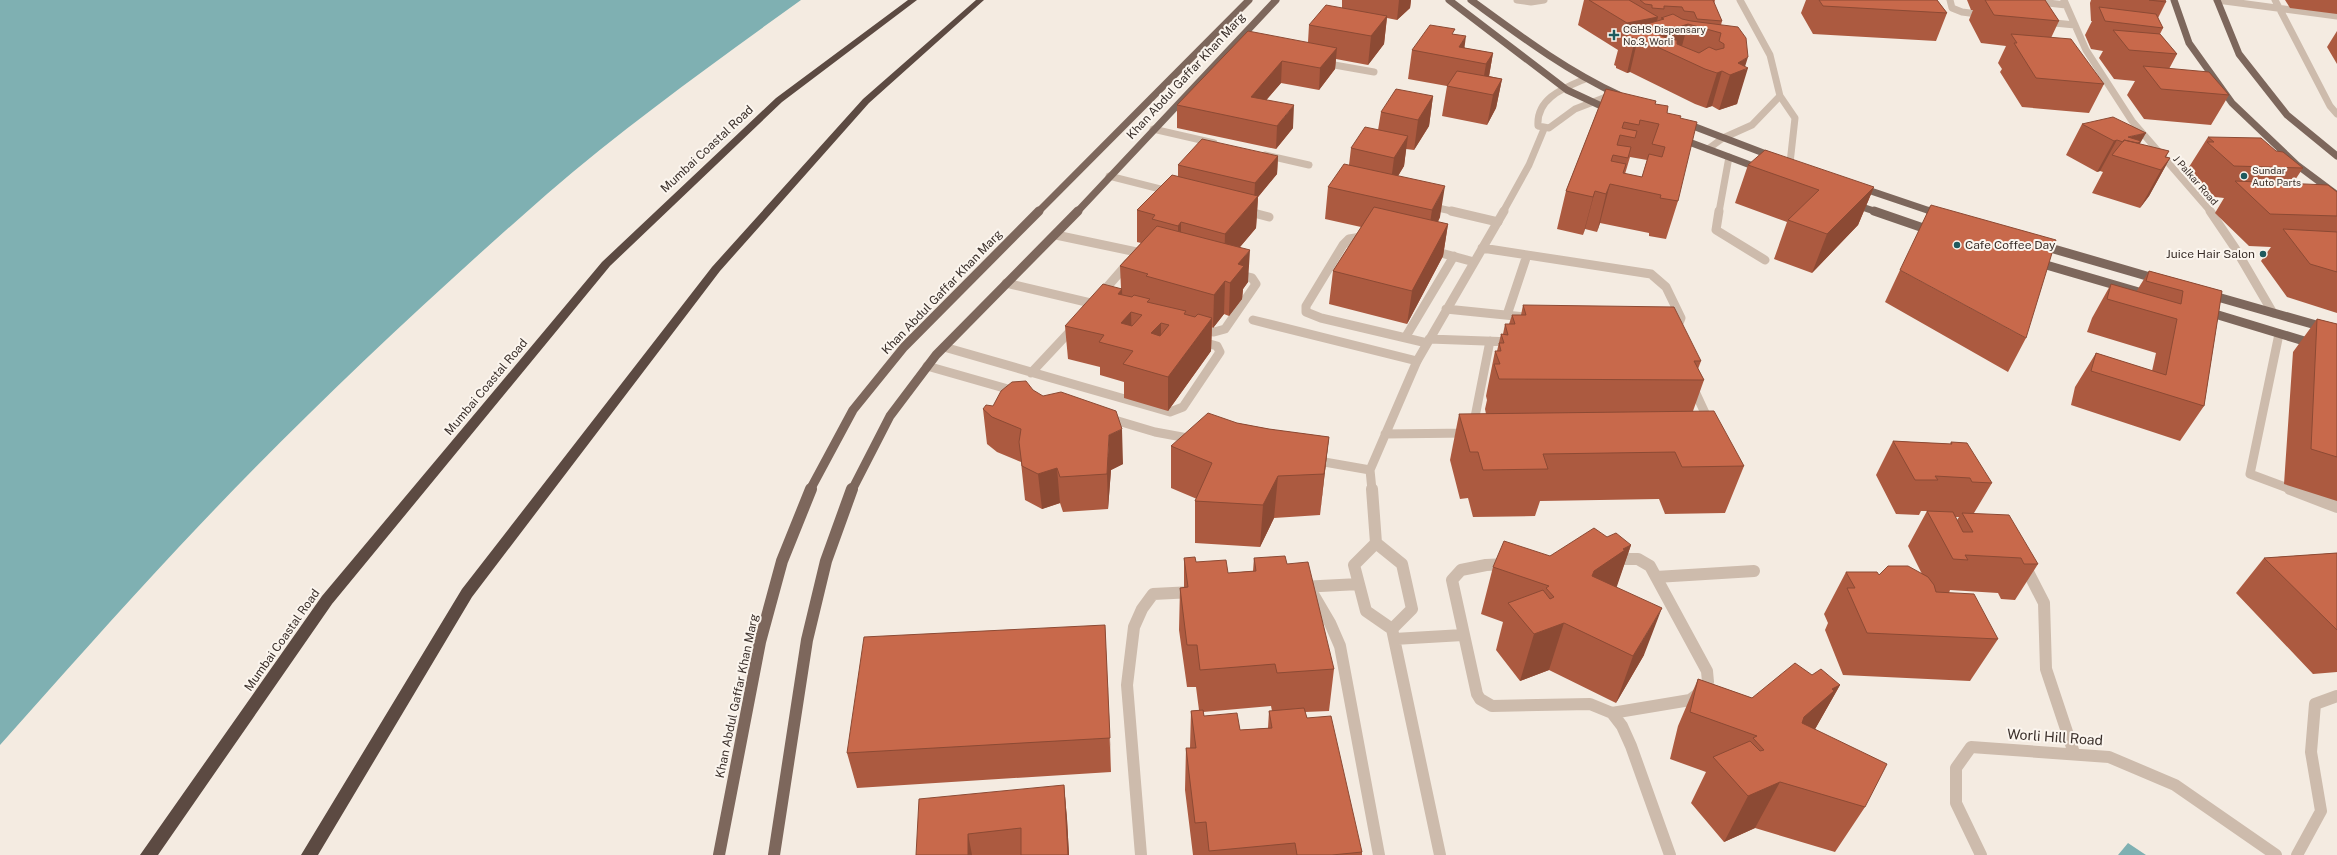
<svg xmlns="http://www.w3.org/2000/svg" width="2337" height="855" font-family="'Public Sans',sans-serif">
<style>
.water{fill:#7fb0b2}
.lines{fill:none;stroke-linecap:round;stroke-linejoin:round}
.service-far2{stroke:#cdbbac;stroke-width:7}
.service-far1{stroke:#cdbbac;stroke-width:9}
.service{stroke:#cdbbac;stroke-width:12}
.minor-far2{stroke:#cdbbac;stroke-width:7}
.minor-far1{stroke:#cdbbac;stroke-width:9}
.minor{stroke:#cdbbac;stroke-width:12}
.tertiary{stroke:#cdbbac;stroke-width:7}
.primary-far2{stroke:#7d675c;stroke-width:7}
.primary-far1{stroke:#7d675c;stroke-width:9}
.primary{stroke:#7d675c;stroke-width:12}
.motorway{fill:#5c4a42;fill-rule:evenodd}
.wall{fill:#ac5a40;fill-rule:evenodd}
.shaded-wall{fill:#8c4a34}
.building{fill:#c8694b;stroke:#8c4a34;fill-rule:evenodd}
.poi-dot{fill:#1f5a5e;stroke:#fbf5ee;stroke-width:1.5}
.labels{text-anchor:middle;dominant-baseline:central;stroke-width:4;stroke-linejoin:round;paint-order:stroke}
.far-poi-label{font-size:10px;fill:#3b302b;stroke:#fbf5ee;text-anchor:start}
.far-street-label{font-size:10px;fill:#3b302b;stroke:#fbf5ee}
.street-label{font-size:12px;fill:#3b302b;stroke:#fbf5ee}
.poi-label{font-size:12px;fill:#3b302b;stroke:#fbf5ee;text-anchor:start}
.near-street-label{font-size:14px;fill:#3b302b;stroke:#fbf5ee}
</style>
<rect width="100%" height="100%" fill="#f4ebe1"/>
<path class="water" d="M0,0h801c-86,62 -173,124 -254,194 -128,112 -253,230 -369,354 -61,65 -119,131 -178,197z
M2128,843l18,12h-28z"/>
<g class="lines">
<path class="service-far2" d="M1517,0l14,2 13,-2
M2217,0l120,16
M2275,0l55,106 7,8
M1109,176l63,16
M1429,206l27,6
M1245,211l5,1
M1719,212l10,-55"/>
<path class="service-far1" d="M1246,211l23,6
M1451,211l47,11
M1719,211l-3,19 49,30
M1253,320l164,41
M2279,334l-29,140 43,16"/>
<path class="service" d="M2290,489l47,18"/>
<path class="minor-far2" d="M1950,0l2,8 10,4 23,3
M2021,0l45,5
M2064,0l22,50 46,71 79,91
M2044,22l31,3
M1323,63l51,9
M1585,79c-21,9 -49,19 -47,47l11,2 26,-19 39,-15
M1153,129l61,14
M1265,155l44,10
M1503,212l26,-47 15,-36"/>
<path class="minor-far1" d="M2210,211l25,37 38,65
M1056,235l90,19
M1368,236l-19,3 -6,6 -37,61v6l15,6 106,25
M1482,248l169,26 15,13 15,31 -2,5 -9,2
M1430,250l44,12
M1006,283l93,22
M1101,294l27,-31
M1446,309l79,8
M1507,315l20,-60
M1198,329l16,3 11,-3 31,-45 -4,-6 -17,-4
M1405,338l49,-82
M1429,339l84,3
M944,347l226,65 13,-5 37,-55 -3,-6 -18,-5
M927,366l91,26
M1031,373l44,-47
M1692,385l13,28v11
M1108,418l47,14 38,7
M1473,427l17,-86
M1385,434l84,-1
M1313,460l57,10
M1372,490l-2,-20 47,-109 87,-150"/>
<path class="minor" d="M1372,489l4,54
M1376,543l26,21 10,45 -20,20 -26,-18 -12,-46z
M1612,559h26l12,7 57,105 1,11 -5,8 -13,10 -78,13
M1507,564l-21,1 -25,5 -9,10 25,114 3,5 12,7 98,-2 22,9 10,13 9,20 39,109
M2024,564l20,39 2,66 28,84
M1656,577l98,-6
M1301,587l58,-3
M1313,594l17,29 10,23 39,209
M1392,629l48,226
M1394,639l69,-4
M1141,855l-14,-170 7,-58 8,-18 11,-15 40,-2
M1981,855l-25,-52v-35l15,-21 138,10 66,28 101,70
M2297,855l24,-44 -10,-59 4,-48 22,-8"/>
<path class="tertiary" d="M1740,0l30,55 10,41 15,22 -5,45 -6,5
M1708,149l15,-11 29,-13 28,-29"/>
<path class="primary-far2" d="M1449,0l118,90 45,21
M1471,0c48,35 94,70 148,95
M2174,0l15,43 43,60 65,62 40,30
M2217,0l22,54 48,61 50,41
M1685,123l89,34
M1681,139l80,30
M1859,187l74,25
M1853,204l24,8
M1038,212l211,-212
M1077,212l199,-212"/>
<path class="primary-far1" d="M1874,211l58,20
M1930,211l11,4
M2040,245l117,34
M2036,262l113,33
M2207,294l130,37
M2205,311l132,40
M810,490l43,-80 51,-63 135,-136
M852,490l38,-74 46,-61 142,-144"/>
<path class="primary" d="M719,855l41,-213 22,-81 29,-72
M774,855l33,-215 19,-79 26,-72"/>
<path class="motorway" d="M908,0h9l-135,102 -172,164 -278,338 -174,251h-18l182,-259 280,-334 174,-164z
M976,0h8l-115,103 -149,168 -248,326 -154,258h-17l161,-266 250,-322 151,-168z"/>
</g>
<path class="wall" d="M1342,0h69l-1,8 -13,12 -10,-2 -3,26 -16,21 -32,-6 -1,10 -16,21 -38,-7 -15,17 27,28 -17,21 -99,-21v-23l131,-63 1,-17 33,-17z
M1584,0h131l-1,4 8,17 -1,4 24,42 -8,37 -18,6 -7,-4 -6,2 -11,-4 -65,-32 -3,1 -11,-5v-2l-2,-1 4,-15 -40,-25z
M1806,0h131l10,13 -11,28 -123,-7 -12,-21z
M1967,0h78l14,21 -8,17 53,46 -15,29 -67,-6 -22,-35 2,-3 -4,-6 8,-17 -25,-3 -12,-23 4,-10h-2z
M2091,0h74l1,2 -8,16 5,10 -3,6 17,20 -8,15 60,26 -18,30 -67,-6 -17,-24 8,-14 -21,-2 -15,-21 4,-7 -12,-2 -6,-14 7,-14h-1l-1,-18z
M2285,0h52v14l-47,-6z
M2337,31v33l-10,-17z
M1455,34l10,14 28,5 -4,23 13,3 -6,29 -9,17 -45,-9 5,-30 -39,-7 4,-29z
M1606,89l49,15 12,9 13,5 -2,83 -12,38 -17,-3v-3l-49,-10 -3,9 -12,-3 -2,6 -26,-6 9,-38zM1630,157l17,3 -5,17 -17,-3z
M1433,96l-4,30 -15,24 -8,-1 -2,17 -6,10 42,41 -2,5 10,2 -5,32 -36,68 -78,-20 4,-33 28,-44 -36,-8 3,-32 21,-22 2,-17 27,-18 3,-18z
M2082,124l58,20 29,7 -3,6 4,1 -21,38 -9,12 -48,-15 11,-21 -3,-1 -3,1 -31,-17z
M2208,137l68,14 27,17 -10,15 44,9v121l-50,-16 -26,-36 10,-14 -22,-1 -34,-33 9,-15 -9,-1 -26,-25 2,-3 -2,-2z
M1278,156l-1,18 -19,23 -2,31 -16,19 8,35 -5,7 -1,10 -13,17 -5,-2 -11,14 -1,-1 -1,24 -43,60 -44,-13v-16l-24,-7v-8l-32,-8 -3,-33 56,-38 -1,-22 21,-23 -4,-1v-32l41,-34v-11z
M1748,165l126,22 -16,38 -46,48 -38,-14 13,-37 -52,-19z
M1900,270l126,68 -18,34 -123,-70z
M2149,271l73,20 -18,115 -24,35 -109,-36 4,-18 21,-34 56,18 4,-18 -69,-21 5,-14 19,-34 25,8z
M1523,305l178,56 -3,8 6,11 -11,31 51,55 -19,47 -60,1 -6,-15 -119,2 -5,15 -62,1 -5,-19 -8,1 -10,-39 9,-46h27l-1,-5 2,-9 -1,-4 9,-45h2l4,-17h2l2,-10h4l3,-9h9z
M2317,319l20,5v177l-53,-17 9,-132z
M993,406l130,58 -12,6 -3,39 -45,3 -3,-9 -18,6 -17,-9 -4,-38 -24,-10 -10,-8 -4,-35z
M1237,423l32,6 60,8 -9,78 -46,3 -14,29 -65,-4v-42l2,-2 -26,-11v-42z
M1893,441l18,1 39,2 1,-2 41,41 -18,30 64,51 -23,36 -14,-1 -3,-6 -48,-3 -1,3 49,46 -28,42 -127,-6 -18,-45 3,-7 -4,-9 22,-42 33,3 43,-1 -14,-28 19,-35h-6l-2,4 -23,-1 -20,-39zM1956,517h3l-2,3z
M1607,537l24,8 -15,42 28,68 -28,48 -67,-33 -29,11 -24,-31 7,-28 -22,-8 12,-47 57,-11z
M2337,553v119l-24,2 -77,-81 28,-35z
M1184,558l44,15 25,-2 1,-13 33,6 47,105 -5,42 -24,1 2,6 55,134v3h-169l-8,-65 1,-42h4l1,-37 8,-1 -3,-23h-9l-8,-57 1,-42 4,-1zM1271,706l1,5h-3l-1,17 -28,2 -36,-14 -1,-4z
M1105,625l6,147 -254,16 -10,-35z
M1812,675l28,10 -25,44 50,78 -30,45 -80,-24 -31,14 -33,-39 15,-31 -36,-13 8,-33 20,-47 54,19z
M1064,785l3,34 2,36h-153z"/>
<path class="shaded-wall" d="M1399,0h12l-1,8 -13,12z
M1387,16l-3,28 -16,21 3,-29z
M1658,17l-7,27 -13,-6 -8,34 -3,1 8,-34 -10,-7 2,-9z
M1688,24l-9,33 -22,-23z
M1466,36l-3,23 -4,-12z
M1337,48l-2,21 -16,21 1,-22z
M1493,53l-5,29 -7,11 5,-29z
M1748,57l-4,13 4,-2 -11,36 -18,6 11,-35 8,-12z
M1282,61l-1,22 -31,36 1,-22z
M1722,71l-10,35 -6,2 11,-35z
M1502,79l-6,29 -9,17 6,-30z
M1433,96l-4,30 -15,24 4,-30z
M1294,105l-1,23 -17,21 1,-23z
M2146,133l-16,28 -2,-24z
M1408,136l-4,30 -14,23 4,-31z
M2117,140l-17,31 -3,1 17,-31z
M1278,156l-1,18 -19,23 -2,31 -32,38 1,-32 29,-33 1,-18z
M2170,158l-21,38 -9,12 21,-38z
M1610,184l-10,39 -3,9 9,-38z
M1445,186l-5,31 -13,25 5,-32z
M1874,187l-16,38 -46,48 15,-39z
M1595,191l-10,38 -2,6 10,-38z
M1181,222v32l-3,4v-32z
M1448,224l-5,32 -36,68 5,-33z
M1250,250l-2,32 -5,7 -1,10 -13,17 1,-33 8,-19z
M1225,281l-1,33 -11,14 1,-33z
M1122,289l1,31 8,-8 1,33 -11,3 -3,-54z
M1212,318l-1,33 -43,60v-34z
M1161,323v33l-10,-23z
M1122,429l1,35 -12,6 -3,39 -1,-35 2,-39z
M1329,437l-5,42 -4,36 4,-41z
M1057,468l3,35 -18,6 -4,-35z
M1278,476l-4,42 -14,29 3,-42z
M1631,545l-16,47 -37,26 16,-47 29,-22z
M1662,608l-18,47 -28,48 17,-47z
M1564,623l-15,47 -29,11 14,-47z
M1107,660l4,112 -1,-34z
M1840,685l-26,46 -36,32 26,-46 28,-28z
M1780,782l-25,46 -31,14 24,-46z
M1064,785l3,34 2,36h-1z
M968,834l4,21h-4z"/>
<path class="building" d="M1589,0h40l29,17 -31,6z
M1640,0h73l9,21 -25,-2 -3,-7 -10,-1 -2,-4 -18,-1v3l-12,-1v-3l-7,-1z
M1819,0h118l10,13 -124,-7z
M1985,0h60l14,21 -65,-6z
M2149,0h16l1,2z
M1326,5l61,11 -16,20 -62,-11z
M2099,7l57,7 7,14 -58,-7z
M1673,14l9,5 9,2 47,6 8,11 2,19 -10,6 10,5 -18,7 -8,-4 -5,2 -12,-4 -67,-31 -3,1 -11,-5 3,-1 -4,-2 41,-12 -3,-1zM1688,24l33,9 -2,8 5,3v4l-8,2 -7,-3 -10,6 -22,-9v-4h-6l-14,-6z
M1430,25l25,4 -3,5 14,2 -7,11 34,6 -7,11 -74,-14z
M2113,30l47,4 17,20 -48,-4z
M1248,31l89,17 -17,20 -38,-7 -31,36 43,8 -17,21 -100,-21z
M2011,34l60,5 33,45 -68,-6 -22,-35h3z
M2143,66l66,6 20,23 -68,-6z
M1457,71l45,8 -9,16 -46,-9z
M1396,89l37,7 -15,24 -37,-8z
M1606,89l50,12 -1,3 13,2 -1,7 14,3 -1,2 17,4 -19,79 -18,-3 1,-3 -51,-11 -4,10 -11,-3 -2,6 -27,-6zM1640,120l19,4 -7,20 13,3 -3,10 -13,-3 -7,23 -19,-4 3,-9 -15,-3 2,-6 15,3 3,-11 -14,-2 3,-10 15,3 2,-7 -15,-3 2,-6 15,3z
M2113,117l33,16 -18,4 13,4 -3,2 -14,-3 -1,2 -6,-2 -3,1 -32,-17z
M1365,127l43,9 -14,22 -43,-10z
M2208,137l53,1 15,13 7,1 20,16 -69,-2 -27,-24h7z
M1202,139l76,17 -23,27 -77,-18z
M2124,140l45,11 -4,6 5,1 -9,12 -49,-15z
M1765,150l109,37 -47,47 -39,-14 31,-30 -71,-25z
M1344,164l101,22 -13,24 -104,-23z
M1172,175l86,21 -33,38 -44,-12 -3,4 -26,-7 3,-4 -18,-5z
M2235,181l93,4 9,7v24l-67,-2z
M1931,205l125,35 -30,98 -126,-68z
M1374,207l74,17 -36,67 -79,-20z
M1157,226l93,24 -12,14 6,2 -14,17 -5,-2 -11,14 -68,-19 2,-2 -28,-8z
M2283,229l54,3v40l-27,-8z
M2149,271l73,20 -18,115 -113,-35 5,-18 70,22 11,-56 -70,-20 4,-15 70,20 2,-13 -37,-10z
M1103,284l19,5 -4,5 14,3 2,-2 16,4 -3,3 39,9 -2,3 11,3 3,-3 14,4 -44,59 -45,-13 10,-13 -34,-9 5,-7 -39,-9zM1131,312l11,3 -10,11 -11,-3zM1161,323l8,2 -9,11 -9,-3z
M1523,305l151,2 27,54h-7l10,19 -205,-1 -5,-15h6l-5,-13h6l-2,-8h5l-3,-9 7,1 -3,-11h10l-3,-9h14z
M2317,319l20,5v133l-26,-8z
M1026,381l7,9 10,6 18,-4 55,19 6,18 -13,6 -2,39 -47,3 -3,-9 -19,6 -16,-8 -3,-24 2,-13 -29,-12 -9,-8 3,-4 7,1 8,-15 11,-9z
M1714,411l30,55 -62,1 -7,-15 -132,2 5,15 -65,1 -5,-18h-8l-11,-38z
M1208,413l29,10 32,6 60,8 -5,37 -46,2 -15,29 -68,-4 17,-38 -41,-17z
M1893,441l18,1 41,2 -1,-2 16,1 25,40 -20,-1 -2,-4 -35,-2 3,4h-23z
M1927,511l26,1 10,20h10l-11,-19 47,2 29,49h-14l-3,-6 -56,-3 3,5 -15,-1z
M1594,528l13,9 9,-4 15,12 -8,4 2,1 -31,21 -2,5 70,32 -29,48 -69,-33 -30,11 -26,-31 35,-13 7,9 4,-2 -8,-9 3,-2 -56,-19 11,-26 46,15z
M2337,553v77l-73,-72z
M1285,556l2,8 21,-2 26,107 -57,4 -2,-9 -75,6 -3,-25h-10l-7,-57 8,-1 -4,-29 11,-1 1,5 30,-2 2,13 28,-2 -2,-13z
M1888,566h20l20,11 6,8 2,7 38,2 24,45 -131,-6 -20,-45h8l-9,-16h31l2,3z
M1105,625l5,113 -263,15 17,-116z
M1795,663l17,12 9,-6 19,16 -8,4 2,2 -30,26 -2,6 85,41 -22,43 -85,-25 -32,14 -35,-39 37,-16 10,10 4,-1 -11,-12 4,-2 -67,-24 8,-33 54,19z
M1304,708l3,10 24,-2 31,136 -30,3h-35l-2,-12 -86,8 -3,-29 -11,1 -9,-75h10l-5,-37 12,-1 1,6 33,-3 3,17 32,-2 -3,-17z
M1064,785l4,70h-47v-27l-53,6v21h-52l3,-56z"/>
<g class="poi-dot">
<path d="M1612 29h4v4h4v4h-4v4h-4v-4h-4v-4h4z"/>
<circle cx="2244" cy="176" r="4"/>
<circle cx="1957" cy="245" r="4"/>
<circle cx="2263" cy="254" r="4"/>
</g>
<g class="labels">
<g class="far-poi-label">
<text x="1623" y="29">CGHS Dispensary<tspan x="1623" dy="12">No.3, Worli</tspan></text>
<text x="2252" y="170">Sundar<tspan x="2252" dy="12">Auto Parts</tspan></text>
</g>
<g class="far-street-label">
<text transform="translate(2196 180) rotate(49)">J Palkar Road</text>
</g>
<g class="street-label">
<text transform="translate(1186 76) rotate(-47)">Khan Abdul Gaffar Khan Marg</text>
<text transform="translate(707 149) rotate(-43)">Mumbai Coastal Road</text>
<text transform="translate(942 292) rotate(-46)">Khan Abdul Gaffar Khan Marg</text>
<text transform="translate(486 387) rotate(-50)">Mumbai Coastal Road</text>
<text transform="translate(282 640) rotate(-55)">Mumbai Coastal Road</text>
<text transform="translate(737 696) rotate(-78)">Khan Abdul Gaffar Khan Marg</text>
</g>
<g class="poi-label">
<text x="1965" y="245">Cafe Coffee Day</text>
<text x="2255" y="254" text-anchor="end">Juice Hair Salon</text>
</g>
<g class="near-street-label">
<text transform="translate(2055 737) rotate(4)">Worli Hill Road</text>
</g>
</g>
</svg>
